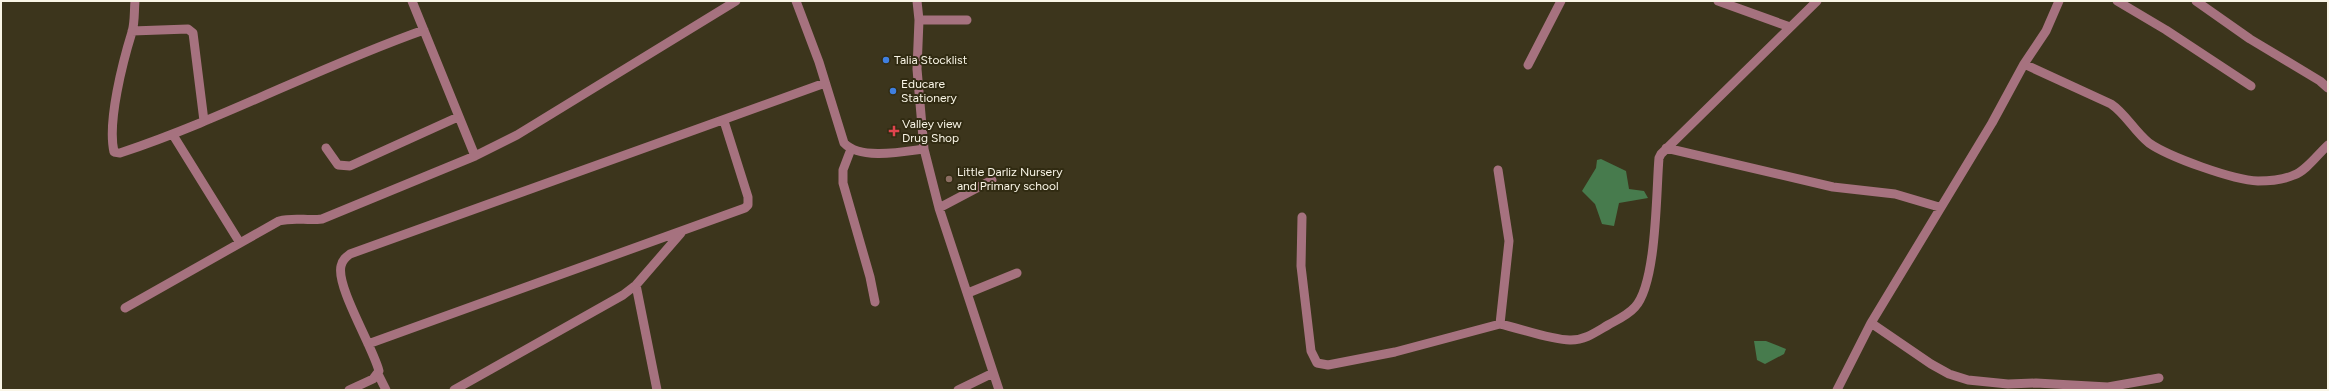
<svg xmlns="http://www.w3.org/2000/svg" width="2329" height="391" font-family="Figtree,sans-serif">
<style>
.forest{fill:#477b4d}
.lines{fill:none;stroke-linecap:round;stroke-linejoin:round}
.minor{stroke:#a6727f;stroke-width:9}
.shop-dot{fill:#3f7fe0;stroke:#312b12;stroke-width:1.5}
.health-dot{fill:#e0444e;stroke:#312b12;stroke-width:1.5}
.education-dot{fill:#8d6e63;stroke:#312b12;stroke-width:1.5}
.labels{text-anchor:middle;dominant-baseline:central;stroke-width:4;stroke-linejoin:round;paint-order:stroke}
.poi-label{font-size:12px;fill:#f9f5e6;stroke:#312b12;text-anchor:start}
</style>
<rect width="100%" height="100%" fill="#3c351c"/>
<path class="forest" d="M1601,159l25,12 3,18 15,2 4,7 -29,5 -5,23 -12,-2 -7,-20 -13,-13 14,-23 1,-8z
M1754,341h12l20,8 -2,5 -19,10 -8,-4z"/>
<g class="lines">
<path class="minor" d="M135,1c-1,10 0,21 -3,31 -9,29 -25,90 -18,120l6,1c103,-34 201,-87 304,-123
M412,1l63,155
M796,1l23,61 25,81c16,17 58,9 80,6
M917,1l2,19 -2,49 7,80 15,59 60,182
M1718,1l72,26
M2117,1l49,29 85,56
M2196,1l54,38 70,42 8,7
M919,20h48
M132,31l56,-2 5,4 11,88
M2024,64l87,40c15,10 23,27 38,39 20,14 84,37 109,38 12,0 25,-1 36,-6 12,-4 24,-21 34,-30
M1528,65l33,-64
M173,135l67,108
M326,148l12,17 12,1 108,-49
M1666,148l167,39 62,7 44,13
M851,149l-8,21v13l27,94 5,25
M1498,170l11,71 -9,83c19,4 54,17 71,16 14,0 25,-8 37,-15 9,-5 20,-10 27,-18 22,-24 21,-115 24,-149l2,-4 156,-153
M939,208l53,-28
M1302,217l-1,49 10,85 6,12 11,2 67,-13 105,-28
M636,285l21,105
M968,293l49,-20
M125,308l154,-87c15,-4 28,0 43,-2l153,-63 42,-21 219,-134
M1871,323l60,41 18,10 19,6 40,4 28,-1 72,4 51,-9
M368,344l377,-136 3,-3v-8l-24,-76
M378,374l8,16
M349,390l24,-11 6,-8c-6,-24 -43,-84 -38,-105 1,-6 5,-9 9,-12l475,-171
M454,390l169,-95 13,-10 45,-52
M958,390l35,-17
M1837,390l34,-67 121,-200 32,-59 22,-33 13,-30"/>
</g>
<g class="shop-dot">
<circle cx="886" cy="60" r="4"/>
<circle cx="893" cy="91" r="4"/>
</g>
<path class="health-dot" d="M892 125h4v4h4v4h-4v4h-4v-4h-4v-4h4z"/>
<circle class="education-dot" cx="949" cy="179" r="4"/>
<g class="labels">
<g class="poi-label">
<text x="894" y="60">Talia Stocklist</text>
<text x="901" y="84">Educare<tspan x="901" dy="14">Stationery</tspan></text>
<text x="902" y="124">Valley view<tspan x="902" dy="14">Drug Shop</tspan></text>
<text x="957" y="172">Little Darliz Nursery<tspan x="957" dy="14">and Primary school</tspan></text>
</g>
</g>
<rect width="2329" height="391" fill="none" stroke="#f9f5e6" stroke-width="4"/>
</svg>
